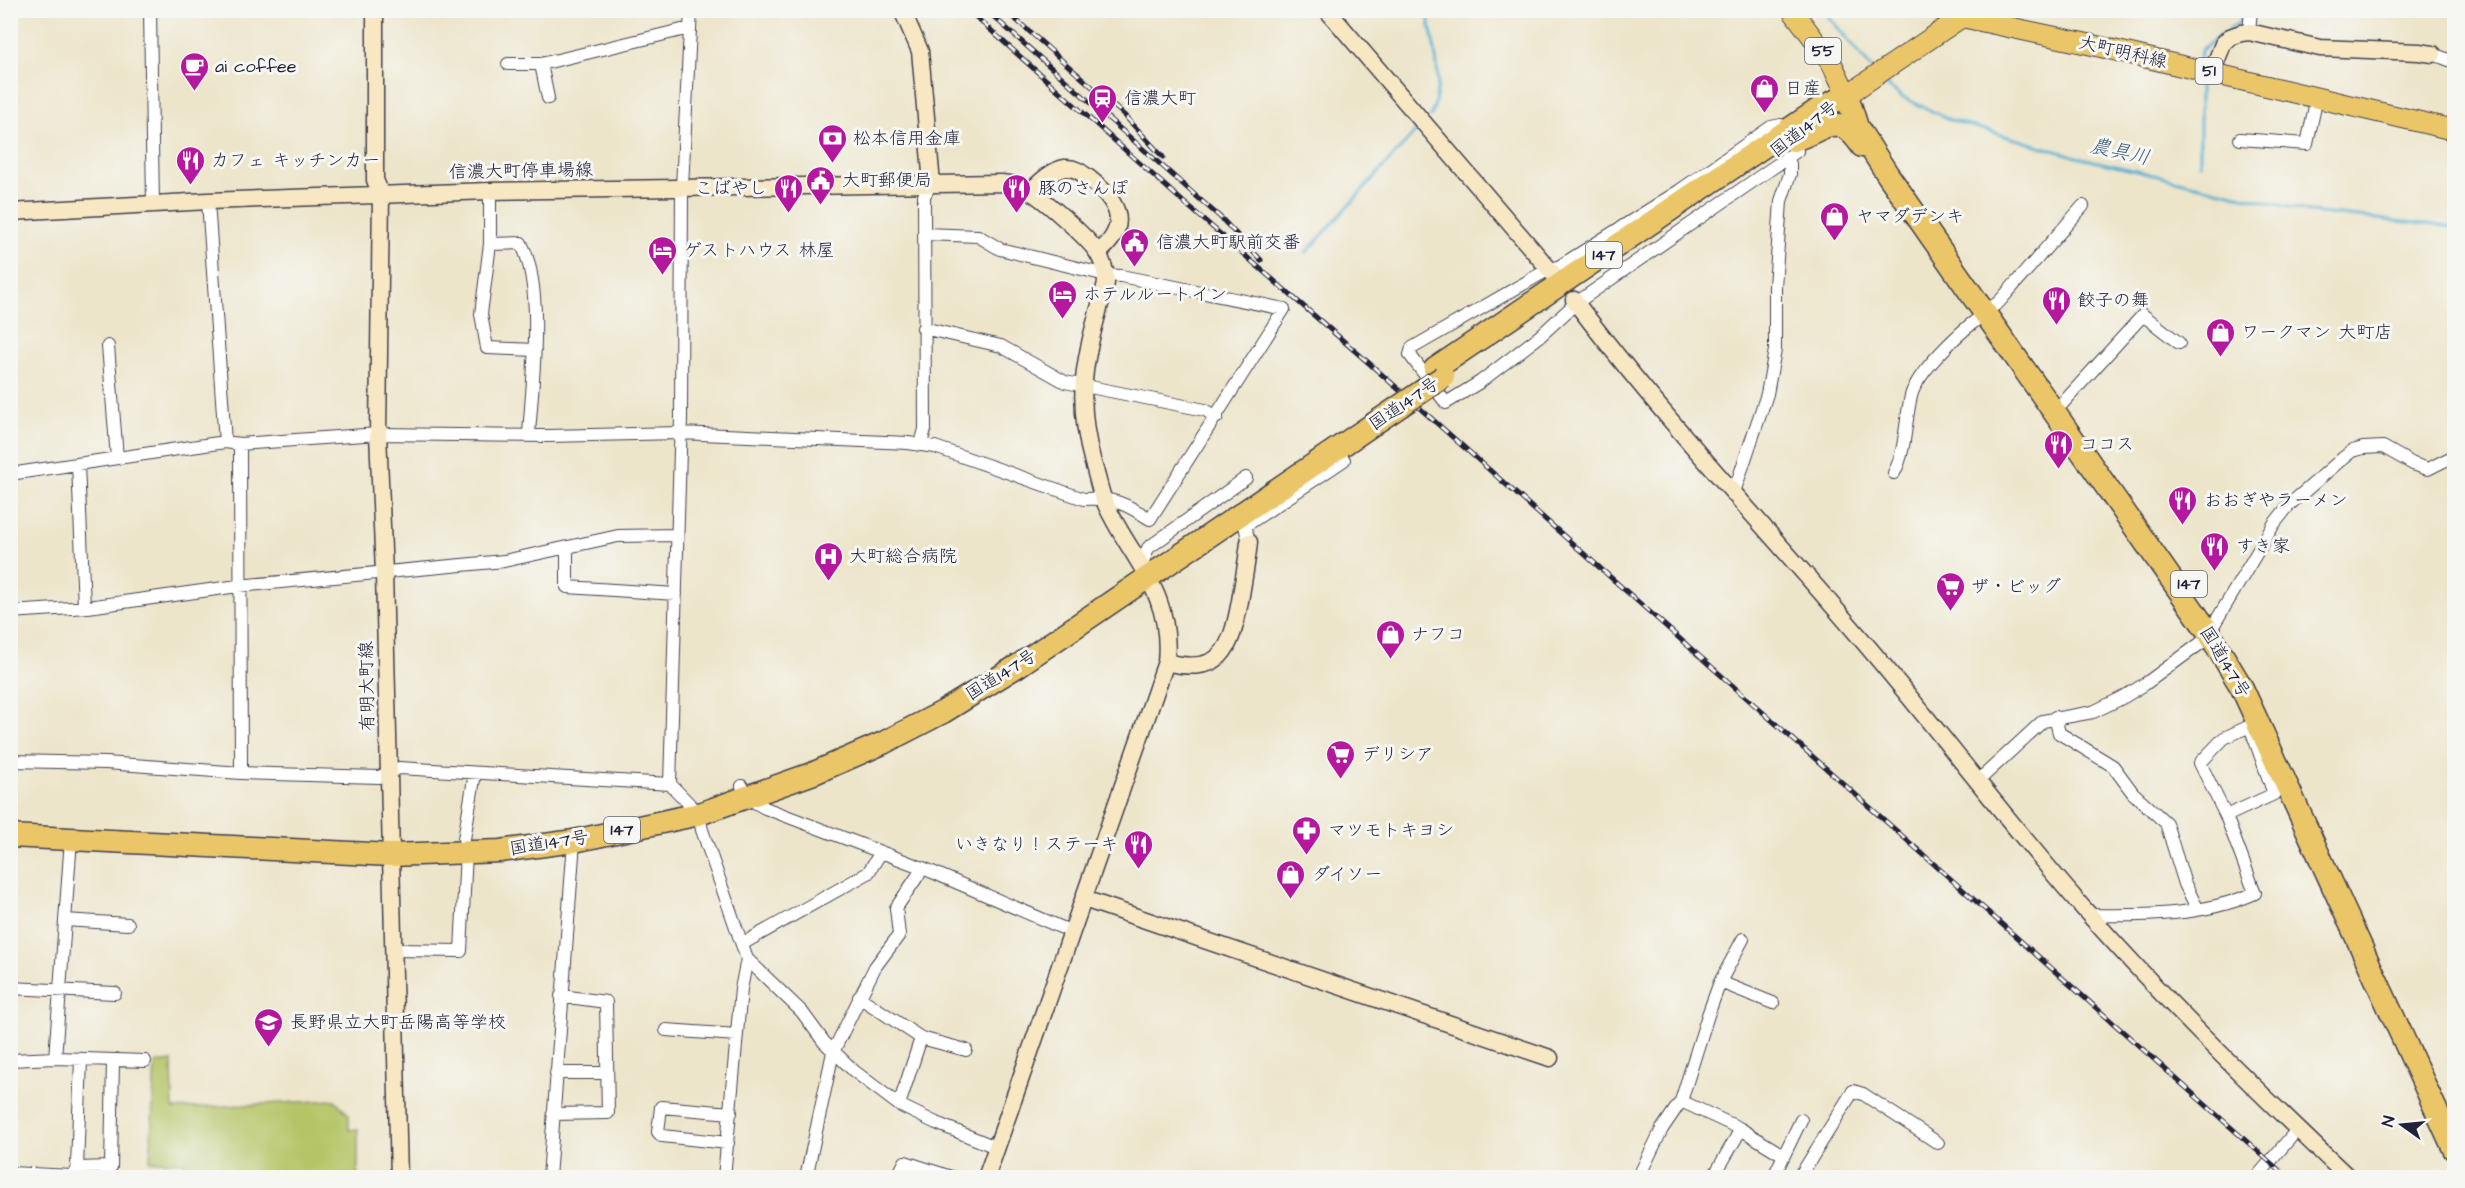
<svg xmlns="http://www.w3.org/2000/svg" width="2465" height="1188" font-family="'Architects Daughter','Klee One',sans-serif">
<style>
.pitch{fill:#b5c466;stroke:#6c7350;stroke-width:1.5}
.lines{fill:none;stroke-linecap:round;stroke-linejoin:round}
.stream{stroke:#55afd2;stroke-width:3}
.street-casing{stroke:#403f50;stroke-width:14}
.secondary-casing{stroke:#403f50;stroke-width:19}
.primary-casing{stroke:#403f50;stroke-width:22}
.highway-casing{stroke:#403f50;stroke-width:25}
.street{stroke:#fff;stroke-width:12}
.secondary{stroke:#f7e8c3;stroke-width:16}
.primary{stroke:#ebc669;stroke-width:20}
.highway{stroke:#ebc669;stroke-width:22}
.rail-casing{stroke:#22223b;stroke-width:5}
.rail{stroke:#f6f6f2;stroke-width:3;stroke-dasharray:9;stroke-linecap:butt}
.highway-bridge-casing{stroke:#403f50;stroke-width:25;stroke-linecap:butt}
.highway-bridge{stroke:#ebc669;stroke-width:22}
.labels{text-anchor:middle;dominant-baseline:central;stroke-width:6;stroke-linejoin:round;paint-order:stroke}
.shield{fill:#f6f6f2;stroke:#626272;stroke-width:1.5}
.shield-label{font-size:16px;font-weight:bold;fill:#22223b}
.street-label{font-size:18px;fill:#22223b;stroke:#f6f6f2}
.poi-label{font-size:18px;fill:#22223b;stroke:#f6f6f2;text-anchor:start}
.water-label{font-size:20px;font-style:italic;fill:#365a77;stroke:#f6f6f2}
</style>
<rect width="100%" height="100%" fill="#f6f6f2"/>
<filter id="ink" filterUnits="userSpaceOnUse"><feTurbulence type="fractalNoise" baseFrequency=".0167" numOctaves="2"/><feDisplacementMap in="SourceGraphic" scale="12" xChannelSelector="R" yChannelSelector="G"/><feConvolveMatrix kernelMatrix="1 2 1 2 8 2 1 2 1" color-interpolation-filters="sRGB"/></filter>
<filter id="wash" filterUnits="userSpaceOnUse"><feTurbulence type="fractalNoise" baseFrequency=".008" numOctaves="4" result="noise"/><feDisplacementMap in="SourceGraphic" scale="24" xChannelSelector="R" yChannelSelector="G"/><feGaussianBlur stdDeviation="1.35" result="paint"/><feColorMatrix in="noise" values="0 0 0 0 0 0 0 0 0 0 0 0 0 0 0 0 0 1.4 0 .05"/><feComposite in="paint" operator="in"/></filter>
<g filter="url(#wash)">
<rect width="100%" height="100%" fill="#ede5ca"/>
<path class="pitch" d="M172,1061l1,48 162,-9 14,15v15l9,-1v48h-176l3,-15 -35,-1 5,-98z"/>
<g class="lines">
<path class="stream" d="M1427,10c7,39 18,69 4,106
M1823,10l49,59
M2229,29l11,-7 3,-12
M2200,59l1,-9 22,-17
M2200,79v85
M1882,81l20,16 49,23 126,37 233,55 144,15
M1306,253l110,-122"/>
</g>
</g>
<g filter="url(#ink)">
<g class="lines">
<defs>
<path id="street" d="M150,10l3,195
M2249,32l2,-22
M2433,54l21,8
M508,64h33l149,-36
M541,64l7,34
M1787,129l-6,-4 -10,2 -92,64 -119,75 -16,6 -132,76 -2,7 36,48 34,-21 60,-46 36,-33 221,-152 -4,-11
M2240,139l67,5 10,-47
M490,191v53l-9,70 6,34 48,2
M208,201l17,241
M490,244l31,-1c24,45 11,141 8,192
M1992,307l7,-5 84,-96
M923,328l78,18 64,36 140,28 12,7
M108,346l9,112
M2062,404l81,-89 36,28
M240,444l138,-10 170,2 131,-3 229,10 27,4 149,52c29,-2 42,5 66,20l134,-210 -163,-33 -15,-1 -106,-26 -22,-13 -54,-2
M921,444l4,-15 -1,-233 7,-12
M78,464l6,143
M1894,473c12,-22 11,-52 17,-77 6,-24 52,-68 73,-81
M10,474l215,-32 15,2 1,329
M1734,492l33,-98 8,-44v-63l6,-86 9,-27v-10l-4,-7
M1249,542l-4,-16 99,-66
M567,548v39l109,7
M1142,565l6,-17 98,-70
M10,612l78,-5 150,-21 266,-25 114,-25 59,-1
M2055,717l4,16 54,33 20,27 33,30 19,61 12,24
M10,761l96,2 135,10 138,4 20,-9 271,16 29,30 3,16 45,129 55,53 22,30 30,29 45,34 37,18 62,25
M1978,781l65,-60 50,-9 29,-14 23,-14 56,-41 8,-10 65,-109 15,-19 54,-47 9,-7 11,-3 20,-1 30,17 15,5 26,-13
M670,784l11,-367 1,-230 9,-177
M742,786l4,11 19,11 158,60 149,64
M464,839l11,-66
M2089,915c55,1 115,1 166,-22l-29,-77 -26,-53 24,-25 26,-12 24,68 -48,22
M65,920l63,4
M742,944l126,-71 13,-21
M394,950l67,1 5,-98
M1720,982l53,21
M10,988l105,5
M859,997l62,41 -22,67
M666,1030l71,5
M921,1038l45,12
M55,1058l16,-219
M10,1060l45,-2 90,3
M556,1073h51
M1681,1101l58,27 44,27
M553,1114l55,-1 -2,-111 -45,-6
M728,1143l-66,-7 -4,-4 3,-25 70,6
M77,1168l34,-1 2,-107
M10,1173l62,3
M72,1178l5,-10 4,-109
M549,1178l25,-337
M724,1178l17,-189 6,-30
M806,1178l27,-126 42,-85 24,-32 -3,-27 27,-40
M897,1178l8,-16 49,16
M1638,1178l24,-49 19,-28 27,-86 12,-33 23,-43
M1713,1178l28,-49
M1773,1178l28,-58
M1799,1178l54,-87 10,3 75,49
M2256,1178l41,-48"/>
<path id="secondary" d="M375,10v170l6,14 -3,240 6,139 15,605
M902,10l18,41 11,122v11
M1327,10l228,266
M1937,10l25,7
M2212,72l11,-28 7,-7 11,-4 8,-1 71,16 99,4 14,2
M1031,191c9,-9 21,-21 34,-23 10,-1 17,5 25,11 29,23 41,47 8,74
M10,212l198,-11 282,-10 511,-8c9,1 18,2 27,7 15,8 60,48 69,62 6,9 9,21 9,31 -19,69 -33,108 -13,180 4,12 6,24 10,35 26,61 70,91 63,164l-180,516
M1574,300c89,119 193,228 289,341 75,88 145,182 221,268 84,95 173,182 265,269
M1166,662c55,14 65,-12 74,-61 3,-19 7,-39 9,-59
M1084,899l466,159"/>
<path id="primary" d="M1792,10l39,52 16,33 115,-78 126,27 366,86"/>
<path id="highway" d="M1847,95l10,32 31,48 321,458 33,55 212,461
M1793,140c31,-8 42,-33 69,6
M1435,369l384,-260 28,-14
M10,836l381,19 109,-4 74,-10 125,-27 115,-41 69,-30 60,-31 76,-47 353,-240"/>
</defs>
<use href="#street" class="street-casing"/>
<use href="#secondary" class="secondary-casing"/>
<use href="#primary" class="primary-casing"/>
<use href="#highway" class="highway-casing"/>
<use href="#street" class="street"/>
<use href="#secondary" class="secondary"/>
<use href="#primary" class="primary"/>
<use href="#highway" class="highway"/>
<defs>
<path id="rail" d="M968,10l212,189 190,165 918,814
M986,10l235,208 40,42
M1005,10l119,105 39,42"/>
</defs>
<use href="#rail" class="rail-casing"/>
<use href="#rail" class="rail"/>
<defs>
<path id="highway-bridge" d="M1372,425l71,-48"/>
</defs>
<use href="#highway-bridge" class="highway-bridge-casing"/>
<use href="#highway-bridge" class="highway-bridge"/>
</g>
</g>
<defs>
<symbol id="cafe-pin" viewBox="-11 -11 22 30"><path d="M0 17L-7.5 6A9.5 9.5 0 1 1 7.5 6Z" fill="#b5179e" stroke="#f6f6f2"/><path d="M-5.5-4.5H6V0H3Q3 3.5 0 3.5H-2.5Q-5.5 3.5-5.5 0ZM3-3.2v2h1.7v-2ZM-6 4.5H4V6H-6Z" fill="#fff"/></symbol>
<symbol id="shop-pin" viewBox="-11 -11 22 30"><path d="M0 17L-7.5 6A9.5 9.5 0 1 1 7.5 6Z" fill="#b5179e" stroke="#f6f6f2"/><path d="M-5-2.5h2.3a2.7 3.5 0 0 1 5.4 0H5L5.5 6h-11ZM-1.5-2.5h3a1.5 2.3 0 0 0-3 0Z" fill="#fff"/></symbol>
<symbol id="station-pin" viewBox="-11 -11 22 30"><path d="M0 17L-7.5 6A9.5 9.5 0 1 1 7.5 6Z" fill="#b5179e" stroke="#f6f6f2"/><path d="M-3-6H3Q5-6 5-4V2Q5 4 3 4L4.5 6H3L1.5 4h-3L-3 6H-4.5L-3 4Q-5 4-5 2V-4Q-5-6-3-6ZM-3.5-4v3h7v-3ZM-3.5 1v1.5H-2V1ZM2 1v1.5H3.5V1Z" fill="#fff"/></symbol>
<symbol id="bank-pin" viewBox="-11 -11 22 30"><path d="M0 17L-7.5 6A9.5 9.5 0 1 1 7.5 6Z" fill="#b5179e" stroke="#f6f6f2"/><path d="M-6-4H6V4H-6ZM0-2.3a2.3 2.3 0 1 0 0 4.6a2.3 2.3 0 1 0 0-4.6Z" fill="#fff"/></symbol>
<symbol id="restaurant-pin" viewBox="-11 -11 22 30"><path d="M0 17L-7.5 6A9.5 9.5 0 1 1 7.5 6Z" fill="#b5179e" stroke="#f6f6f2"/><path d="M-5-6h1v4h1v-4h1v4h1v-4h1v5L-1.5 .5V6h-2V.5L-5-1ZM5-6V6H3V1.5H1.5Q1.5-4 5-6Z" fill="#fff"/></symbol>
<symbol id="civic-pin" viewBox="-11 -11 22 30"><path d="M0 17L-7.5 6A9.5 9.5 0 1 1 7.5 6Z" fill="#b5179e" stroke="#f6f6f2"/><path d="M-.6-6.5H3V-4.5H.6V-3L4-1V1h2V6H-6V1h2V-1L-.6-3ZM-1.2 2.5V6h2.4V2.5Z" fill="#fff"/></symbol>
<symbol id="hotel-pin" viewBox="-11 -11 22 30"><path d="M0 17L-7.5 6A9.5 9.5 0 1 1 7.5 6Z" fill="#b5179e" stroke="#f6f6f2"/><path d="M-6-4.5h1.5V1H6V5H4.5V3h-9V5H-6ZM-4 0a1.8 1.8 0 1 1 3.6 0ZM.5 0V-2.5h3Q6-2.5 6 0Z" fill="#fff"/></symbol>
<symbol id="hospital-pin" viewBox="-11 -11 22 30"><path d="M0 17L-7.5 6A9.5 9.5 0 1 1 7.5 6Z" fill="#b5179e" stroke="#f6f6f2"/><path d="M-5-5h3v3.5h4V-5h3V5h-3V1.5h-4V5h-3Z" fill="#fff"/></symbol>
<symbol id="supermarket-pin" viewBox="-11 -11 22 30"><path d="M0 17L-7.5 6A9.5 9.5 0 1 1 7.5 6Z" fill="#b5179e" stroke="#f6f6f2"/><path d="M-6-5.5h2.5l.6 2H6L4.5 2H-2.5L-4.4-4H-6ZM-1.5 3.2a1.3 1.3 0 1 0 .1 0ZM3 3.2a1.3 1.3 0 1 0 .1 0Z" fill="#fff"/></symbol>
<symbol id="pharmacy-pin" viewBox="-11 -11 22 30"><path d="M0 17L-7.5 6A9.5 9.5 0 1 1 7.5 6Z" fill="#b5179e" stroke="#f6f6f2"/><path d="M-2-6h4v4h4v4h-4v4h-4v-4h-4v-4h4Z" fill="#fff"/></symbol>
<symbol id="school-pin" viewBox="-11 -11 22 30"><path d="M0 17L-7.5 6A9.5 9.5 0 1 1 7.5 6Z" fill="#b5179e" stroke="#f6f6f2"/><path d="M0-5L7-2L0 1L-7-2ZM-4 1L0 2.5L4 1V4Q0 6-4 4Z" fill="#fff"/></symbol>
</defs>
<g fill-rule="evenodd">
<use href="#cafe-pin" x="178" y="50" width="33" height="45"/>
<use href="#shop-pin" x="1748" y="72" width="33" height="45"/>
<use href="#station-pin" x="1086" y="82" width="33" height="45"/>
<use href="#bank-pin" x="816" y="122" width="33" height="45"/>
<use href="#restaurant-pin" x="174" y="144" width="33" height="45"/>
<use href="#civic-pin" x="804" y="164" width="33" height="45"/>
<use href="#restaurant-pin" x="772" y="172" width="33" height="45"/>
<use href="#restaurant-pin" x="1000" y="172" width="33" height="45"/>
<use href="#shop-pin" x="1818" y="200" width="33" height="45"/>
<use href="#civic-pin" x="1118" y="226" width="33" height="45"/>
<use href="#hotel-pin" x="646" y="234" width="33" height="45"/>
<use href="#hotel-pin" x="1046" y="278" width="33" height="45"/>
<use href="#restaurant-pin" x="2040" y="284" width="33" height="45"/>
<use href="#shop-pin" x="2204" y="316" width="33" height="45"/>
<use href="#restaurant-pin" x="2042" y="428" width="33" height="45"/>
<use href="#restaurant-pin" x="2166" y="484" width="33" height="45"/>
<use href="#restaurant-pin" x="2198" y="530" width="33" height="45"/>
<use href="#hospital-pin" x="812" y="540" width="33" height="45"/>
<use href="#supermarket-pin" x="1934" y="570" width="33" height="45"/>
<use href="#shop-pin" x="1374" y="618" width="33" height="45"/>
<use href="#supermarket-pin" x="1324" y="738" width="33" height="45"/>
<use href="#pharmacy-pin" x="1290" y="814" width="33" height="45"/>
<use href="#restaurant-pin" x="1122" y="828" width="33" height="45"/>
<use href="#shop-pin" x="1274" y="858" width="33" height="45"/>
<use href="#school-pin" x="252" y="1006" width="33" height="45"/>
</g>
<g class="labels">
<g class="shield">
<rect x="1805" y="38" width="36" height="26" rx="4.5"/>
<rect x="2195.5" y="58" width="27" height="26" rx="4.5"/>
<rect x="1586" y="242" width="36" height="26" rx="4.5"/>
<rect x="2171" y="571" width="36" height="26" rx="4.5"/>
<rect x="604" y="817" width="36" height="26" rx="4.5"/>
</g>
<g class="shield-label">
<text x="1823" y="51">55</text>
<text x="2209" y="71">51</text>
<text x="1604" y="255">147</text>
<text x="2189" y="584">147</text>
<text x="622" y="830">147</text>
</g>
<g class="street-label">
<text transform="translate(2123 52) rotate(13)">大町明科線</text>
<text transform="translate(1804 129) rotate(-38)">国道147号</text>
<text transform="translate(521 171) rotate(-1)">信濃大町停車場線</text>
<text transform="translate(1404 404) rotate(-34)">国道147号</text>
<text transform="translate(2225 662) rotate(59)">国道147号</text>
<text transform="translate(1001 675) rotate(-32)">国道147号</text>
<text transform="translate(367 686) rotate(-91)">有明大町線</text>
<text transform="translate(549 843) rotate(-9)">国道147号</text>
</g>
<g class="poi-label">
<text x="215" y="66">ai coffee</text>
<text x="1785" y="88">日産</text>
<text x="1124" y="98">信濃大町</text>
<text x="853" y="138">松本信用金庫</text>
<text x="211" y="160">カフェ キッチンカー</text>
<text x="842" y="180">大町郵便局</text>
<text x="767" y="188" text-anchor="end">こばやし</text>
<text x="1038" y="188">豚のさんぽ</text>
<text x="1856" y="216">ヤマダデンキ</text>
<text x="1156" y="242">信濃大町駅前交番</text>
<text x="684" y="250">ゲストハウス 林屋</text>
<text x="1083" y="294">ホテルルートイン</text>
<text x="2077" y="300">餃子の舞</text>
<text x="2241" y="332">ワークマン 大町店</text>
<text x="2080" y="444">ココス</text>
<text x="2204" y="500">おおぎやラーメン</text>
<text x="2236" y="546">すき家</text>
<text x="849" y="556">大町総合病院</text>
<text x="1971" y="586">ザ・ビッグ</text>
<text x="1411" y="634">ナフコ</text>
<text x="1362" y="754">デリシア</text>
<text x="1328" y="830">マツモトキヨシ</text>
<text x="1118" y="844" text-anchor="end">いきなり！ステーキ</text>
<text x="1312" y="874">ダイソー</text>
<text x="290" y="1022">長野県立大町岳陽高等学校</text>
</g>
<g class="water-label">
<text transform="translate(2120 152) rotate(13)">農具川</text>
</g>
</g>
<rect width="2465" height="1188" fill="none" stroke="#f6f6f2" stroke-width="36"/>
<g transform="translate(2402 1125) rotate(285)" stroke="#f6f6f2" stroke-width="4.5" paint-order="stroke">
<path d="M0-4.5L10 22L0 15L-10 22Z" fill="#22223b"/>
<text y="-9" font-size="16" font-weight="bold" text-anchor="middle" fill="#22223b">N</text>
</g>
</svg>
